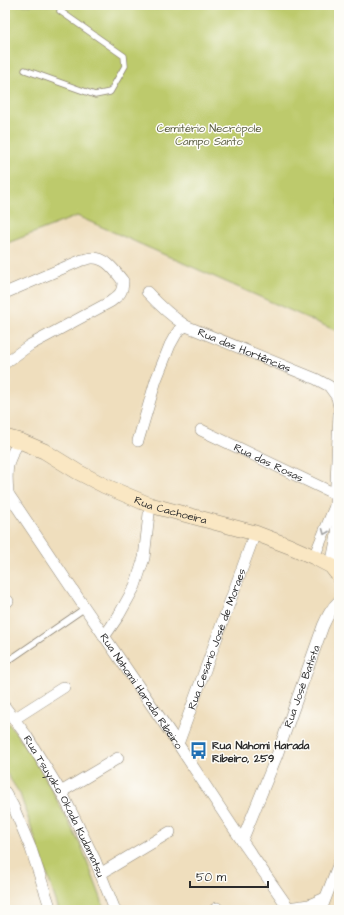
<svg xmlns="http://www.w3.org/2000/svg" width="344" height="915" font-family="'Architects Daughter',sans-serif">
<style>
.green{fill:#bdca6c;stroke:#747a4c}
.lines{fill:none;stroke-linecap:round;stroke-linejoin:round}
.service-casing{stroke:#8d8474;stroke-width:7}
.minor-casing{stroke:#8d8474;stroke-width:12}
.secondary-casing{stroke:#8d8474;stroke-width:16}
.service{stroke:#fff;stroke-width:5.5}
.minor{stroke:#fff;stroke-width:11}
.secondary{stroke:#fae7c3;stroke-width:15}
.oneway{stroke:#a0a0a0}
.labels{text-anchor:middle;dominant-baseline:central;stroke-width:3;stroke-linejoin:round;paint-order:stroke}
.park-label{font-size:11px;fill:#575b3e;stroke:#fdfcf7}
.street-label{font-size:11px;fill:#2b2b2b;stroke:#fdfcf7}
.poi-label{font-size:11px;font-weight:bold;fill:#2b2b2b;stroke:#fdfcf7;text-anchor:start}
</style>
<rect width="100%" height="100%" fill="#fdfcf7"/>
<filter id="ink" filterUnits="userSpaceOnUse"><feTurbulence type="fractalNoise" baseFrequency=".025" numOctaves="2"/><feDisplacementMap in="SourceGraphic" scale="8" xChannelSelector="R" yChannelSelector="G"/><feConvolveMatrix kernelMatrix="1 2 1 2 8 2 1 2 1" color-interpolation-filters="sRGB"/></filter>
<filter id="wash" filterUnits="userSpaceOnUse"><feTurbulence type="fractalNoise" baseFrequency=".012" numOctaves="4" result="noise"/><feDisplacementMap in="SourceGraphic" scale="16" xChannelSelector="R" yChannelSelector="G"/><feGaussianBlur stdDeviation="0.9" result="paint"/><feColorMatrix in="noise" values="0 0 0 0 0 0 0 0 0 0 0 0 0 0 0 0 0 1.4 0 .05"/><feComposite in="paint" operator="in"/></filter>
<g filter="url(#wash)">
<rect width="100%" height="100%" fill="#efdebd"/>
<path class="green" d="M5,5h334v327l-262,-116 -72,28z
M5,719l11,14 29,44 37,71 19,50 3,12h-45l-39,-116 -15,-23z"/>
</g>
<g filter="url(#ink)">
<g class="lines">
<defs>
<path id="service" d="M25,70l70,25 15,-3 15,-26 -1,-10 -64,-45
M5,663l80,-55"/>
<g id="minor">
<path id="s1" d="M147,292c12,13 24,24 39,34l130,53 13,7 8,11 2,10"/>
<path d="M5,293l77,-33c3,0 7,-2 10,-2 14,-1 23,13 31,23 0,12 -4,14 -13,21l-80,43 -25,18"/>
<path id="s2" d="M201,430l134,64"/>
<path d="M138,441l18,-61 14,-35 5,-9 4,-6 7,-4"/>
<path id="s3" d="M5,489l80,119 93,136 64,97 48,69"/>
<path d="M8,493c-2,-23 -2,-33 12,-52"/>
<path d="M314,557l21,-51"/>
<path d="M331,566c3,-19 11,-42 4,-60l4,-93"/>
<path d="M5,603l3,-2"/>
<path d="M104,637l15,-22 16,-29 9,-28 6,-53"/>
<path id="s4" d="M5,707l21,28 38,62 31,63 20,50"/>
<path d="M14,719l50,-32"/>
<path id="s5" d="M178,744l77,-211"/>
<path d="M5,792l8,14 18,43 20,61"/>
<path d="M61,792l57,-34"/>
<path id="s6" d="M242,841l35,-86 46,-129c4,-9 8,-18 16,-25"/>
<path d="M100,874l70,-42"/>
<path d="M288,908l21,-3 16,-7"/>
<path d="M214,910l3,-2"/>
<path d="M321,910l18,-47"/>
</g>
<g id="secondary">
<path id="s7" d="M5,437l15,4 24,10 34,21 27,14 45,19 105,28 34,13 25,11 17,9 8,10"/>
</g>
</defs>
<use href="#service" class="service-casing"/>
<use href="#minor" class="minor-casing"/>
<use href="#secondary" class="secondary-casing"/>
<use href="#service" class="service"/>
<use href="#minor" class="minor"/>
<use href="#secondary" class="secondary"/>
</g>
<defs><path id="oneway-chevron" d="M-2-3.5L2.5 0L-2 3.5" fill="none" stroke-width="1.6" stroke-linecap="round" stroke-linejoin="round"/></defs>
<use class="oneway" href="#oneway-chevron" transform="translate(325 532) rotate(112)"/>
</g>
<defs>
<symbol id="bus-bare" viewBox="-9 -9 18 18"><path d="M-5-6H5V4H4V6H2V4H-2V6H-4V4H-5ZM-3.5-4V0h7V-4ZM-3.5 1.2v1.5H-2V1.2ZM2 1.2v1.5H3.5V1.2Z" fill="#1f6fb2" stroke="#fdfcf7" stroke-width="2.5" paint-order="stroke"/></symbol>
</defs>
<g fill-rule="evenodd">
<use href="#bus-bare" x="186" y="738" width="25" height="25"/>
</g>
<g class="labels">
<g class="park-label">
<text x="209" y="128">Cemitério Necrópole<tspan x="209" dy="13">Campo Santo</tspan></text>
</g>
<g class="street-label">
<text stroke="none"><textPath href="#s1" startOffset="115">Rua das Hortências</textPath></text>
<text stroke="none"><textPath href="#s2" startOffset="75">Rua das Rosas</textPath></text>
<text stroke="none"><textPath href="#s7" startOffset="182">Rua Cachoeira</textPath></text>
<text stroke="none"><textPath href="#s5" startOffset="112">Rua Cesário José de Moraes</textPath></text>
<text stroke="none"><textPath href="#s6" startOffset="166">Rua José Batista</textPath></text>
<text stroke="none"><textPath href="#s3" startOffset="244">Rua Nahomi Harada Ribeiro</textPath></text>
<text stroke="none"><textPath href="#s4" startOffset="116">Rua Tsuyako Okada Kudamatsu</textPath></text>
</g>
<g class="poi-label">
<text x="212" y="745">Rua Nahomi Harada<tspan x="212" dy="13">Ribeiro, 259</tspan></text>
</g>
</g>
<rect width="344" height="915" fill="none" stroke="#fdfcf7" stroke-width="20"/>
<path d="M190 881v6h78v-6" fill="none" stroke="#2b2b2b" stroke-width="2"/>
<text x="196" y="881" font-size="12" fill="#2b2b2b" stroke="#fdfcf7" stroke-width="3" paint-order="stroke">50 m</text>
</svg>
